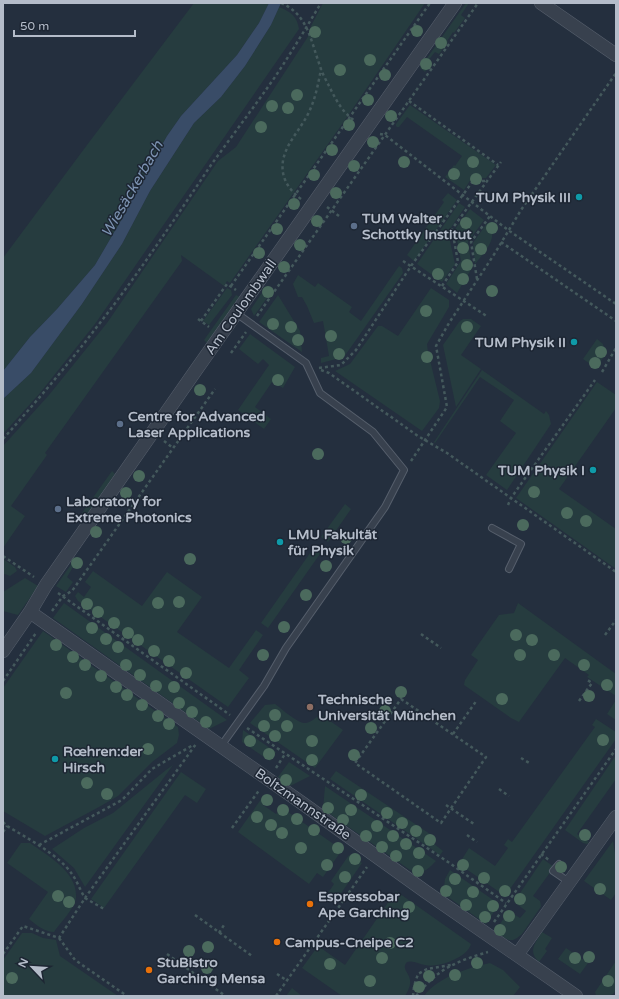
<svg xmlns="http://www.w3.org/2000/svg" width="619" height="999" font-family="'Varela Round',sans-serif">
<style>
.green{fill:#263c3f}
.water{fill:#394c67}
.lines{fill:none;stroke-linecap:round;stroke-linejoin:round}
.lane-casing{stroke:#565f6c;stroke-width:8}
.street-casing{stroke:#565f6c;stroke-width:14}
.path{stroke:#44595c;stroke-width:2.5;stroke-dasharray:3 3;stroke-linecap:butt}
.lane{stroke:#38414e;stroke-width:6}
.street{stroke:#38414e;stroke-width:13}
.tree{fill:#4b6a5d}
.culture-dot{fill:#0f9aa8;stroke:#1d2633;stroke-width:1.5}
.service-dot{fill:#5c6f8a;stroke:#1d2633;stroke-width:1.5}
.education-dot{fill:#8d6e63;stroke:#1d2633;stroke-width:1.5}
.food-dot{fill:#e8710a;stroke:#1d2633;stroke-width:1.5}
.labels{text-anchor:middle;dominant-baseline:central;stroke-width:3;stroke-linejoin:round;paint-order:stroke}
.poi-label{font-size:14px;font-weight:bold;fill:#b4bcc9;stroke:#1d2633;text-anchor:start}
.street-label{font-size:14px;fill:#b4bcc9;stroke:#1d2633}
.water-label{font-size:15px;font-style:italic;fill:#7c92b1;stroke:#1d2633}
</style>
<rect width="100%" height="100%" fill="#242f3e"/>
<path class="green" d="M194,3h75l-10,20 -22,32 -56,61 -14,20 -33,58 -11,23 -28,48 -38,44 -27,28 -27,34v-113l87,-117z
M323,3h102l-80,117 -115,163 -3,-2 -3,5 -43,-31 1,6 -137,192 2,2 -36,51 14,10 -22,32v-102l46,-51 58,-72 111,-162 18,-14 75,-115v-6z
M466,3h3l-8,12 4,3 -11,15 -1,-1 -6,9 1,1 -9,12 -4,-2 -8,10 4,3 -6,7 -5,-4z
M279,7c12,5 18,9 20,22l-204,295 -55,69 -37,41v-35l28,-26 51,-69 40,-60 28,-53 44,-68 27,-26 24,-31 26,-41z
M410,105l86,60 -10,13 -15,1 -7,11 -19,-13 9,-12 1,1 7,-10 -55,-39 -8,10h-2l-1,-1v-2z
M448,193l9,7 -43,61 -7,-6 37,-53 -2,-2z
M459,203l6,4 -17,25 7,32 -13,18 -25,-18z
M470,209l14,11 -16,22 4,26 -15,25 -11,-9 15,-23 -6,-32z
M487,223c2,3 5,5 5,9 2,11 -10,23 -17,32l-2,-21z
M399,266l3,2 1,5 -59,84 -23,6v-5l8,-2 -6,-35 -9,2 -7,-17 -5,-9h-4l-5,-13 5,-9 17,12 3,-4 34,24 -3,5 12,9z
M227,288l4,2 1,5 -23,30 -6,-4z
M431,288l18,12v7l-22,37 1,8 12,49 -1,7 -17,23 -87,-60 15,-7 28,-38h4l16,10z
M264,290l8,1 -18,25 -3,-7z
M236,295l4,2 -33,46 -3,-3z
M278,295l22,36 2,21 -43,-30z
M463,319h8l10,7 -20,29 20,14 -25,38 -13,-62 16,-23z
M250,334l45,33 -12,21 -11,-6 -17,25 16,12 -7,10 -26,-19 31,-45 -6,-6 -5,5 -19,-15z
M597,339l6,5 2,11 -9,13 -13,-9z
M482,370l62,44 2,-3 3,4 2,9 -44,66 -21,-15 30,-42 -16,-12 14,-21 -34,-23 -45,66 -1,-1z
M597,382l19,13v13l-57,81 57,40v40l-100,-71z
M112,471l3,3 -29,42 -4,-3z
M345,504l6,5 -23,33 -7,-5z
M315,546l7,5 -54,77 -7,-5z
M3,559l12,8 2,4 -7,5 -5,-2 -2,1z
M75,559l6,4 -4,5 -4,-1 -6,10 6,5 -7,10 -10,-6z
M93,571l49,35 25,-34 35,25 -25,35 52,36 27,-38 7,5 -24,35 10,8 -21,29 -150,-106 -3,-5 3,-4 6,5 7,-10 -6,-5z
M25,578l13,8 -20,29 -15,-4v-19z
M64,603l163,117 -18,9 -156,-111z
M518,603l98,71v22l-29,-19 2,-2 -24,-17 -46,64 -8,-4 -47,-33 1,-5 13,-20 -7,-5 28,-40 15,-2z
M43,631l135,96 1,8 -2,8 -25,19 -34,34 -19,11 -54,29 -42,-25v-123z
M616,700v20l-9,-6z
M275,704c7,5 23,20 31,19 5,-1 10,-5 14,-9l23,16 -28,38 -65,-45 15,-18z
M596,719l20,13v7l-111,157 -46,-32 10,-16 26,18 13,-18 -4,-3 4,-6 4,3 83,-115 -3,-2z
M243,730l33,22 -6,9 -28,-19z
M616,755v24l-39,55 12,8 -2,2 -4,-1 -18,-13z
M289,762l21,14 -20,10 -12,-9z
M173,765l-88,122 -11,-19 -22,-19 32,-21 29,-15 53,-43z
M336,771l100,67 -3,5 10,8 -3,4 -110,-76z
M181,772l25,17 -9,14 -12,-8 -81,113 -13,-9z
M325,786l111,75c-10,10 -12,13 -26,9l-87,-61z
M264,795l4,3 -5,7 13,9 5,-7 61,43 -19,27 -6,-4 -8,11 -71,-52z
M613,841l2,13 1,3v36l-5,7 -27,-19z
M21,843h9c18,13 48,29 46,55 -1,10 -16,25 -22,34 -9,0 -18,-7 -25,-13l19,-27 -41,-29z
M349,855l13,8 -27,39 -9,-6 8,-12 -3,-3z
M543,859l11,8 -21,29 7,5 1,5 -1,2 -18,26 -5,4 -4,2h-4l-5,-2 -9,-7 14,-20 11,7 6,-7 -12,-9z
M450,870l49,34 -13,20 -38,-27 -4,-10 1,-8z
M396,891l75,53c-1,3 -3,6 -5,8 -8,8 -30,16 -41,13 -6,-1 -12,-5 -18,-3 -6,7 2,10 3,18 1,6 -2,11 -5,16h-63l-40,-28 16,-22 27,19z
M542,932l10,6 -7,11 2,2 -8,11c-12,-11 -3,-20 3,-30z
M22,933h10l11,5 13,2 4,16 58,40h-115v-36z
M566,948l22,15 -8,11 -22,-15z
M616,961v29l-3,4 -5,2h-12l-1,-4z
M490,963l13,7 17,17 -7,9h-89c14,-19 44,-28 66,-33z
M292,988l10,8h-16z"/>
<path class="water" d="M269,3h12l-10,22 -26,41 -24,31 -27,26 -44,68 -28,53 -40,60 -51,69 -28,26v-28l27,-34 27,-28 38,-44 28,-48 11,-23 33,-58 14,-20 56,-61 22,-32z"/>
<g class="lines">
<defs>
<path id="lane" d="M492,528l29,16 -12,25
M221,746l43,-60 22,-38 99,-141 19,-37 -31,-38 -53,-39 -14,-30 -70,-50
M559,864l-6,7 16,11"/>
<path id="street" d="M541,3l75,52
M30,612l272,191 124,89 150,104
M3,651l27,-39 16,-27 150,-215 259,-367
M517,955l99,-138"/>
</defs>
<use href="#lane" class="lane-casing"/>
<use href="#street" class="street-casing"/>
<path class="path" d="M281,3c27,11 30,39 39,63 2,7 6,14 9,20 7,14 13,26 26,35
M409,101l89,64
M380,134l5,1 123,95 108,74
M301,199c-8,-6 -14,-13 -17,-22 -7,-24 12,-41 23,-61 8,-15 11,-31 14,-47
M327,207l12,9
M501,242l115,79
M403,261l85,56
M477,279l-6,-37 19,-26
M231,286l199,-283
M442,286l16,-24 -6,-33 49,-67
M257,316l221,-313
M198,319l11,8
M201,321l26,-37 9,6
M231,353l15,-21
M319,368l22,-3 15,-15 55,-84 62,-85h14
M321,370l8,3 89,63 29,17 169,119
M602,372l14,-24
M3,439c32,-36 64,-73 93,-111 41,-52 78,-108 115,-163 21,-29 43,-58 64,-88 16,-24 31,-49 46,-74
M164,441l9,7
M411,461l36,-54 -11,-61 13,-23 46,-70 26,-43 95,-137
M508,505l3,-7 84,-118
M3,556l31,21
M58,593l172,122
M52,611l11,-15 9,-5 143,-202
M421,634l20,14
M605,635l11,-15
M3,681l33,-48
M401,699l85,58 -45,66 -86,-60z
M579,701l13,-18 -6,-4
M247,728l201,134 58,41
M453,734l24,-34
M521,758l10,6
M276,768l9,-14
M499,789l10,7
M446,805l28,19
M3,822l4,4c20,12 52,29 65,48 5,7 8,16 13,24l111,-154
M232,828l28,-39
M3,832l4,-6
M467,835l10,7
M39,845l83,-45 30,-31 41,-24
M541,854l8,6
M195,915l57,41
M494,922l122,-173
M219,933l5,-8
M59,938l16,22 52,36
M3,954l20,-28 36,12 26,-40 19,11
M167,954l57,41
M277,974l9,6
M276,996l91,-129
M413,996l1,-10 4,-12 9,-5 24,-4
M416,996c7,-8 14,-16 22,-22 14,-11 33,-17 50,-22"/>
<use href="#lane" class="lane"/>
<use href="#street" class="street"/>
</g>
<g class="tree">
<circle cx="417" cy="31" r="6"/>
<circle cx="315" cy="32" r="6"/>
<circle cx="441" cy="43" r="6"/>
<circle cx="370" cy="60" r="6"/>
<circle cx="426" cy="64" r="6"/>
<circle cx="340" cy="70" r="6"/>
<circle cx="385" cy="75" r="6"/>
<circle cx="297" cy="95" r="6"/>
<circle cx="368" cy="100" r="6"/>
<circle cx="272" cy="106" r="6"/>
<circle cx="288" cy="108" r="6"/>
<circle cx="391" cy="116" r="6"/>
<circle cx="349" cy="125" r="6"/>
<circle cx="261" cy="127" r="6"/>
<circle cx="373" cy="142" r="6"/>
<circle cx="332" cy="150" r="6"/>
<circle cx="404" cy="162" r="6"/>
<circle cx="473" cy="162" r="6"/>
<circle cx="354" cy="166" r="6"/>
<circle cx="454" cy="174" r="6"/>
<circle cx="314" cy="175" r="6"/>
<circle cx="476" cy="179" r="6"/>
<circle cx="336" cy="193" r="6"/>
<circle cx="294" cy="204" r="6"/>
<circle cx="317" cy="221" r="6"/>
<circle cx="466" cy="223" r="6"/>
<circle cx="492" cy="228" r="6"/>
<circle cx="277" cy="229" r="6"/>
<circle cx="300" cy="245" r="6"/>
<circle cx="463" cy="248" r="6"/>
<circle cx="481" cy="249" r="6"/>
<circle cx="259" cy="253" r="6"/>
<circle cx="467" cy="265" r="6"/>
<circle cx="284" cy="267" r="6"/>
<circle cx="438" cy="274" r="6"/>
<circle cx="463" cy="279" r="6"/>
<circle cx="492" cy="291" r="6"/>
<circle cx="268" cy="292" r="6"/>
<circle cx="426" cy="311" r="6"/>
<circle cx="273" cy="324" r="6"/>
<circle cx="291" cy="327" r="6"/>
<circle cx="467" cy="327" r="6"/>
<circle cx="331" cy="336" r="6"/>
<circle cx="298" cy="340" r="6"/>
<circle cx="601" cy="352" r="6"/>
<circle cx="339" cy="354" r="6"/>
<circle cx="427" cy="357" r="6"/>
<circle cx="595" cy="363" r="6"/>
<circle cx="278" cy="380" r="6"/>
<circle cx="200" cy="390" r="6"/>
<circle cx="318" cy="454" r="6"/>
<circle cx="139" cy="476" r="6"/>
<circle cx="534" cy="492" r="6"/>
<circle cx="126" cy="493" r="6"/>
<circle cx="567" cy="513" r="6"/>
<circle cx="586" cy="521" r="6"/>
<circle cx="523" cy="525" r="6"/>
<circle cx="96" cy="532" r="6"/>
<circle cx="346" cy="538" r="6"/>
<circle cx="190" cy="559" r="6"/>
<circle cx="77" cy="563" r="6"/>
<circle cx="326" cy="566" r="6"/>
<circle cx="306" cy="595" r="6"/>
<circle cx="179" cy="602" r="6"/>
<circle cx="158" cy="603" r="6"/>
<circle cx="87" cy="604" r="6"/>
<circle cx="98" cy="612" r="6"/>
<circle cx="114" cy="623" r="6"/>
<circle cx="284" cy="627" r="6"/>
<circle cx="92" cy="628" r="6"/>
<circle cx="128" cy="633" r="6"/>
<circle cx="516" cy="635" r="6"/>
<circle cx="106" cy="639" r="6"/>
<circle cx="138" cy="640" r="6"/>
<circle cx="532" cy="640" r="6"/>
<circle cx="56" cy="645" r="6"/>
<circle cx="118" cy="647" r="6"/>
<circle cx="154" cy="651" r="6"/>
<circle cx="263" cy="655" r="6"/>
<circle cx="520" cy="655" r="6"/>
<circle cx="554" cy="655" r="6"/>
<circle cx="73" cy="657" r="6"/>
<circle cx="169" cy="661" r="6"/>
<circle cx="85" cy="665" r="6"/>
<circle cx="126" cy="665" r="6"/>
<circle cx="584" cy="665" r="6"/>
<circle cx="186" cy="673" r="6"/>
<circle cx="140" cy="675" r="6"/>
<circle cx="101" cy="676" r="6"/>
<circle cx="607" cy="685" r="6"/>
<circle cx="156" cy="686" r="6"/>
<circle cx="116" cy="687" r="6"/>
<circle cx="174" cy="687" r="6"/>
<circle cx="401" cy="692" r="6"/>
<circle cx="66" cy="693" r="6"/>
<circle cx="127" cy="695" r="6"/>
<circle cx="589" cy="696" r="6"/>
<circle cx="502" cy="699" r="6"/>
<circle cx="179" cy="703" r="6"/>
<circle cx="142" cy="705" r="6"/>
<circle cx="385" cy="711" r="6"/>
<circle cx="192" cy="712" r="6"/>
<circle cx="275" cy="715" r="6"/>
<circle cx="158" cy="716" r="6"/>
<circle cx="206" cy="722" r="6"/>
<circle cx="169" cy="724" r="6"/>
<circle cx="264" cy="726" r="6"/>
<circle cx="287" cy="726" r="6"/>
<circle cx="371" cy="728" r="6"/>
<circle cx="275" cy="736" r="6"/>
<circle cx="603" cy="740" r="6"/>
<circle cx="250" cy="741" r="6"/>
<circle cx="312" cy="741" r="6"/>
<circle cx="148" cy="749" r="6"/>
<circle cx="269" cy="754" r="6"/>
<circle cx="354" cy="755" r="6"/>
<circle cx="312" cy="760" r="6"/>
<circle cx="286" cy="780" r="6"/>
<circle cx="87" cy="783" r="6"/>
<circle cx="107" cy="794" r="6"/>
<circle cx="361" cy="795" r="6"/>
<circle cx="267" cy="800" r="6"/>
<circle cx="328" cy="808" r="6"/>
<circle cx="283" cy="810" r="6"/>
<circle cx="351" cy="810" r="6"/>
<circle cx="387" cy="813" r="6"/>
<circle cx="257" cy="817" r="6"/>
<circle cx="297" cy="819" r="6"/>
<circle cx="343" cy="820" r="6"/>
<circle cx="402" cy="823" r="6"/>
<circle cx="271" cy="825" r="6"/>
<circle cx="377" cy="826" r="6"/>
<circle cx="314" cy="830" r="6"/>
<circle cx="416" cy="831" r="6"/>
<circle cx="282" cy="833" r="6"/>
<circle cx="585" cy="835" r="6"/>
<circle cx="366" cy="836" r="6"/>
<circle cx="393" cy="836" r="6"/>
<circle cx="430" cy="840" r="6"/>
<circle cx="406" cy="844" r="6"/>
<circle cx="382" cy="847" r="6"/>
<circle cx="301" cy="848" r="6"/>
<circle cx="338" cy="848" r="6"/>
<circle cx="419" cy="853" r="6"/>
<circle cx="396" cy="856" r="6"/>
<circle cx="355" cy="859" r="6"/>
<circle cx="327" cy="865" r="6"/>
<circle cx="463" cy="865" r="6"/>
<circle cx="561" cy="867" r="6"/>
<circle cx="418" cy="871" r="6"/>
<circle cx="345" cy="877" r="6"/>
<circle cx="484" cy="878" r="6"/>
<circle cx="455" cy="879" r="6"/>
<circle cx="600" cy="889" r="6"/>
<circle cx="446" cy="891" r="6"/>
<circle cx="505" cy="891" r="6"/>
<circle cx="473" cy="892" r="6"/>
<circle cx="58" cy="896" r="6"/>
<circle cx="520" cy="899" r="6"/>
<circle cx="69" cy="902" r="6"/>
<circle cx="466" cy="905" r="6"/>
<circle cx="493" cy="906" r="6"/>
<circle cx="409" cy="907" r="6"/>
<circle cx="509" cy="916" r="6"/>
<circle cx="485" cy="917" r="6"/>
<circle cx="500" cy="930" r="6"/>
<circle cx="390" cy="943" r="6"/>
<circle cx="208" cy="947" r="6"/>
<circle cx="189" cy="951" r="6"/>
<circle cx="589" cy="957" r="6"/>
<circle cx="382" cy="958" r="6"/>
<circle cx="575" cy="958" r="6"/>
<circle cx="477" cy="963" r="6"/>
<circle cx="330" cy="964" r="6"/>
<circle cx="207" cy="968" r="6"/>
<circle cx="455" cy="975" r="6"/>
<circle cx="429" cy="976" r="6"/>
<circle cx="12" cy="978" r="6"/>
<circle cx="370" cy="981" r="6"/>
<circle cx="608" cy="981" r="6"/>
<circle cx="419" cy="987" r="6"/>
</g>
<g class="culture-dot">
<circle cx="579" cy="197" r="4"/>
<circle cx="574" cy="342" r="4"/>
<circle cx="593" cy="470" r="4"/>
<circle cx="280" cy="542" r="4"/>
<circle cx="55" cy="759" r="4"/>
</g>
<g class="service-dot">
<circle cx="354" cy="226" r="4"/>
<circle cx="120" cy="424" r="4"/>
<circle cx="58" cy="509" r="4"/>
</g>
<circle class="education-dot" cx="310" cy="707" r="4"/>
<g class="food-dot">
<circle cx="310" cy="904" r="4"/>
<circle cx="277" cy="942" r="4"/>
<circle cx="149" cy="970" r="4"/>
</g>
<g class="labels">
<g class="poi-label">
<text x="571" y="197" text-anchor="end">TUM Physik III</text>
<text x="362" y="218">TUM Walter<tspan x="362" dy="16">Schottky Institut</tspan></text>
<text x="566" y="342" text-anchor="end">TUM Physik II</text>
<text x="128" y="416">Centre for Advanced<tspan x="128" dy="16">Laser Applications</tspan></text>
<text x="585" y="470" text-anchor="end">TUM Physik I</text>
<text x="66" y="501">Laboratory for<tspan x="66" dy="16">Extreme Photonics</tspan></text>
<text x="288" y="534">LMU Fakultät<tspan x="288" dy="16">für Physik</tspan></text>
<text x="318" y="699">Technische<tspan x="318" dy="16">Universität München</tspan></text>
<text x="63" y="751">Rœhren:der<tspan x="63" dy="16">Hirsch</tspan></text>
<text x="318" y="896">Espressobar<tspan x="318" dy="16">Ape Garching</tspan></text>
<text x="285" y="942">Campus-Cneipe C2</text>
<text x="157" y="962">StuBistro<tspan x="157" dy="16">Garching Mensa</tspan></text>
</g>
<g class="street-label">
<text transform="translate(241 307) rotate(-55)">Am Coulombwall</text>
<text transform="translate(303 804) rotate(35)">Boltzmannstraße</text>
</g>
<g class="water-label">
<text transform="translate(132 189) rotate(-60)">Wiesäckerbach</text>
</g>
</g>
<rect width="619" height="999" fill="none" stroke="#b4bcc9" stroke-width="8"/>
<g transform="translate(32 967) rotate(295)" stroke="#1d2633" stroke-width="3" paint-order="stroke">
<path d="M0-3L7 15L0 10L-7 15Z" fill="#b4bcc9"/>
<text y="-6" font-size="11" font-weight="bold" text-anchor="middle" fill="#b4bcc9">N</text>
</g>
<path d="M14 30v6h121v-6" fill="none" stroke="#b4bcc9" stroke-width="2"/>
<text x="20" y="30" font-size="12" fill="#b4bcc9" stroke="#1d2633" stroke-width="3" paint-order="stroke">50 m</text>
</svg>
